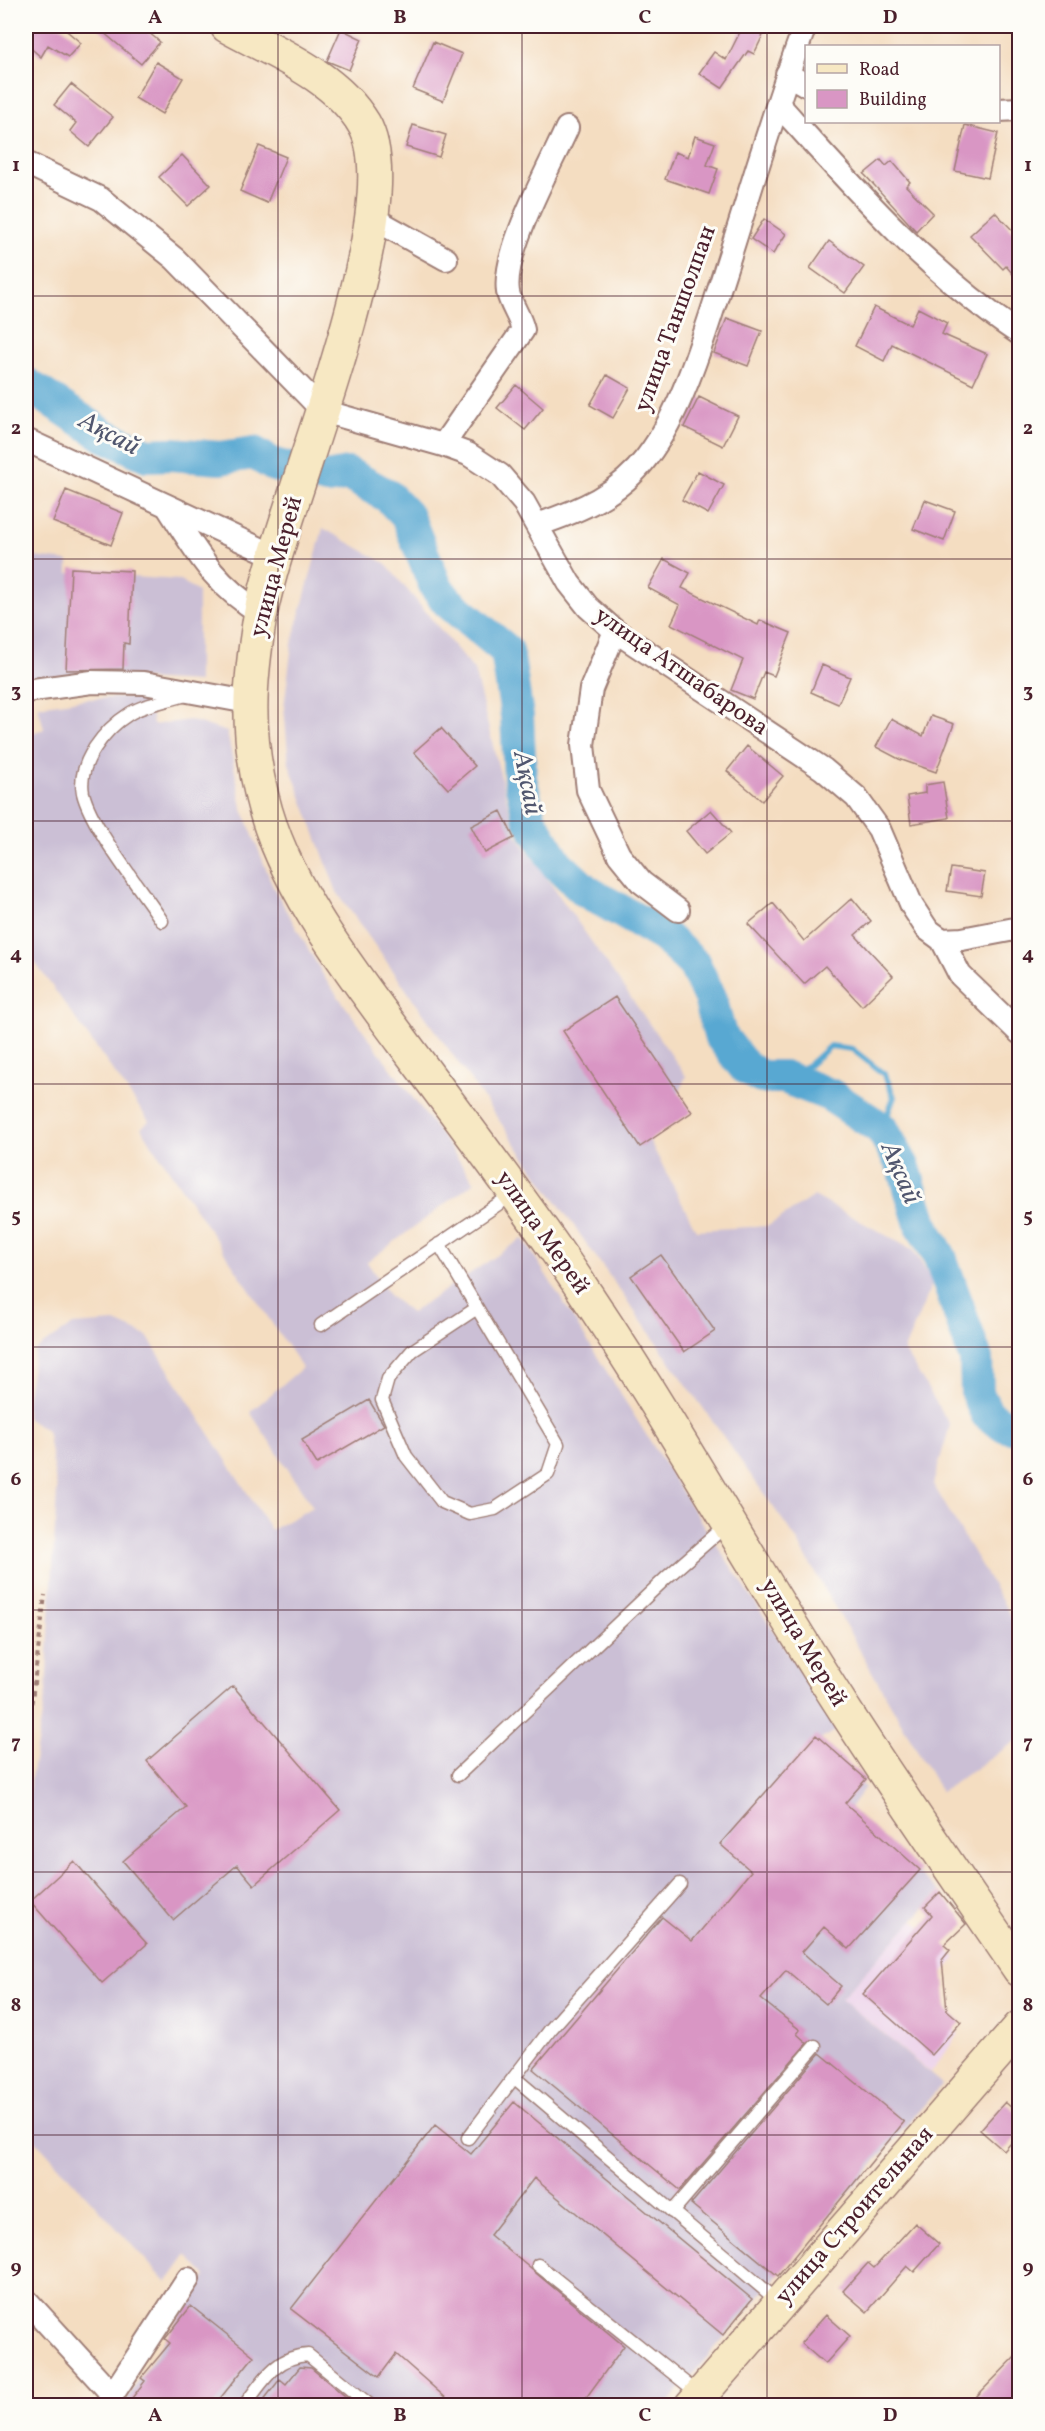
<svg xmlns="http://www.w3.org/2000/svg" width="1045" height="2431" font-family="Vollkorn,serif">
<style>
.built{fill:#ecd1ea}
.industrial{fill:#cbbfd5}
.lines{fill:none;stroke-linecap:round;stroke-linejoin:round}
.stream{stroke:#58a8d2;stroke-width:6}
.river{stroke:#58a8d2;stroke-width:34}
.building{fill:#d996c4}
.service-casing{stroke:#9f7e76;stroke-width:15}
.minor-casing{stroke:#9f7e76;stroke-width:26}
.secondary-casing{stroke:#9f7e76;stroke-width:36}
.path{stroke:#9f7e76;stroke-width:4;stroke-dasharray:4.5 4.5;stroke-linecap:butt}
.service{stroke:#fff;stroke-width:12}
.minor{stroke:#fff;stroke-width:22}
.secondary{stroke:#f7e8c3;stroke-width:33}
.grid{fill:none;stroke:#4a1f2b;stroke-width:1.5;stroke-opacity:0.55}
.labels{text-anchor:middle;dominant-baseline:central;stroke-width:6;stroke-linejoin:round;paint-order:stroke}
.street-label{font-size:24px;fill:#4a1f2b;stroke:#fdfcf7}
.water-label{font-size:26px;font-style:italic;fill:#50566e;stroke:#fdfcf7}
.neatline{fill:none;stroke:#4a1f2b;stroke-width:2}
.grid-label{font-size:20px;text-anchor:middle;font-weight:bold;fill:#4a1f2b}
</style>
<rect width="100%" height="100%" fill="#fdfcf7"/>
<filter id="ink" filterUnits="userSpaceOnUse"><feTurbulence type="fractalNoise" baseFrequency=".0167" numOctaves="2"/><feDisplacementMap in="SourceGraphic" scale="12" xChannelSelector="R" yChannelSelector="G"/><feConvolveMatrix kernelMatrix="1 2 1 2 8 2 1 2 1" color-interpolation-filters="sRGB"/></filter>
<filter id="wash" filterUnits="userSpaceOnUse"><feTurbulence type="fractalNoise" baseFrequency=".008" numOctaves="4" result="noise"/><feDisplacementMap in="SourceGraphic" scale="24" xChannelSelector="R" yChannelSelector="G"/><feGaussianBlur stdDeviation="1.35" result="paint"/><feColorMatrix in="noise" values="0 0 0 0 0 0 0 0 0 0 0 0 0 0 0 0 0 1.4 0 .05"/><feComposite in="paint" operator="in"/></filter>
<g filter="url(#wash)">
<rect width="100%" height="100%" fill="#f4ddc1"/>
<path class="built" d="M913,1920l43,38 -18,20 10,47 11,9 -29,39 -89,-75z"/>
<path class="industrial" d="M323,528l62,35 89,107 41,163 171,243 -15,37 -27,17 52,100 72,-4 46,-30 99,54 20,32 -29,68 46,75 -17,59 86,146v109l-78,53 -145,-253 -459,-647 -48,-128 -5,-57 8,-63z
M26,556l42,5v12l112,7 18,12v90l-132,-7 -40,5z
M149,697l4,28 37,-5 37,12 15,75 31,80 53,93 149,202 -108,80 23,34 21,17 112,-75 171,273 145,218 -27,15 53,43 -16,23 90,82 -98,106 101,86 -276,321h-543l83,-129 -19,-21 -20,28 -141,-153v-322l20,-116 11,-202 -10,-60 -21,-12v-18l9,-50 38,-25 42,-3 32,14 124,194 42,-23 -63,-95 52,-44 -161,-240 8,-7 -123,-171v-215l18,-6 -6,-23 48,-7z"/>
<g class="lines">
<path class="stream" d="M784,1077l25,-12 21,-19 22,3 33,26 9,22 -12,32"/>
<path class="river" d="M26,384l78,51 43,20 24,-1 49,4 34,-5 20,12 53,13 21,-4 40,22 19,20 29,71 12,15 59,49 10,65 3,62 10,42 27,44 29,27 78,45 30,28 16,34 10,37 24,31 17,11h23l46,18 52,34 22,39 17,56 19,33 13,37 23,65 1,34 10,21 19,12 14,3"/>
</g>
<g id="blocks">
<path class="building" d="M26,26h35l20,17 -13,14 -20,-12 -7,12 -15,-13z
M96,26h45l19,16 -19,22z
M743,26h11l11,5 -11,23 -6,-3 -26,37 -23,-15 15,-21 12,8z
M341,29l21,10 -13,31 -22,-9z
M433,42l29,12 -19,47 -30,-12z
M156,62l27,16 -21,36 -27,-16z
M71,84l42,33 -24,30 -19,-16 6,-8 -22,-18z
M413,125l33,10 -7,22 -33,-10z
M965,125l33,8 -10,45 -33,-7z
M695,136l20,7 -8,22 11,4 -9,25 -44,-15 10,-27 13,5z
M259,146l27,11 -19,46 -27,-12z
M182,155l29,30 -23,21 -29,-29z
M881,160l5,6 6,-5 18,21 -4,4 27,27 -17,18 -52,-57z
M995,212l25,26v44l-14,-16 -3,3 -33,-34z
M764,219l22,15 -13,20 -22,-15z
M829,241l35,26 -19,26 -35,-25z
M874,307l36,18 8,-17 29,15 -5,11 45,20 -14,30 -81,-40 -8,17 -29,-15z
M727,318l35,13 -14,35 -34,-13z
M607,375l23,13 -17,30 -23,-13z
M516,385l27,23 -18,22 -28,-22z
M699,397l39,19 -15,30 -39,-19z
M698,471l26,14 -16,29 -26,-14z
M66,490l57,23 -12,32 -58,-23z
M925,500l30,11 -11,30 -31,-12z
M664,559l26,14 -8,15 76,37 2,-5 31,13 -17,43 -10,-4 -11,27 -22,-9 12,-30 -72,-36 9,-19 -32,-17z
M71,568l61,3 -3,73 -5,-1 -1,26 -57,1z
M822,665l28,12 -12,27 -27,-12z
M931,716l23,8 -18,48 -37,-13 -23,-12 15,-28 32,17z
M441,728l34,38 -27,23 -34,-37z
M747,746l36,30 -21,25 -35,-30z
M943,782l6,36 -38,6 -4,-28 18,-3v-8z
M711,810l20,23 -26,21 -19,-23z
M501,811l13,27 -29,15 -14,-27z
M951,868l34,5 -4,23 -34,-5z
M852,898l19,23 -16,14 38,41 -31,30 -37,-40 -21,18 -56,-60 25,-21 31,38z
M615,997l77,115 -52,35 -77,-116z
M661,1255l54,76 -31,21 -53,-76z
M369,1400l15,25 -67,39 -15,-24z
M233,1686l107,124 -86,75 -17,-20 -64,55 -50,-59 63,-54 -39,-46z
M816,1735l50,44 -21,24 75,67 -71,79 -25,-22 -22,25 39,34 -15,18 -40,-34 -25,29 39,31 -3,4 10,9 -127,147 -147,-121 129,-152 30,24 59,-70 -31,-27z
M74,1861l73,83 -45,39 -72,-82z
M940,1892l26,32 -22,21 6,5 -8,10 5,50 14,12 -29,33 -69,-61 69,-79 -7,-8z
M820,2053l84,69 -126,154 -87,-72z
M514,2102l238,197 -29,36 -189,-157 -44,57 134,111 -44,60h-125l-59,-52 -17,23 -88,-68 144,-184 36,29z
M1005,2102l15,13v18l-16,18 -24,-21z
M915,2223l24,21 -25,28 -7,-6 -40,46 -24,-21 25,-28 6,5z
M191,2306l63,50 -40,50h-88l19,-25 -4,-3 29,-35 -5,-4z
M826,2315l24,21 -25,28 -24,-21z
M1020,2352v54h-37l-8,-8z
M300,2367l11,1 46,38h-98l21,-27 6,5z"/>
</g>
</g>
<g filter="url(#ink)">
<use href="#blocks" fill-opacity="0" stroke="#9f7e76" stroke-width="1.5"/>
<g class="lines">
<defs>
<path id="service" d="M162,921c-21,-32 -71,-94 -79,-128 -6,-30 22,-64 46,-79 15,-10 39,-13 56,-19
M439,1244l119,200 -10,30 -53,35 -25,5 -28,-12 -36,-46 -24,-56 6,-21 24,-28 65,-43
M321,1325l192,-131
M458,1775l208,-197 63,-55
M516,2079l263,223
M468,2138l82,-108 130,-146
M672,2212l143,-166
M538,2265l161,129
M244,2406c18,-24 32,-50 64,-51l63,51"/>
<path id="minor" d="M787,74l19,11
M778,104c76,84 147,166 242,230
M998,110l22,-1
M26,163l75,36 74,60 148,152 120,34 25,9 32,21 24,28 45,80 19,24 27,24 208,138 33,28 23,32 33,77 15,23 15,11 20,-1 58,-11
M371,217l75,42
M26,440l249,116
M443,445l80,-115c-3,-14 -13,-26 -15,-38 -6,-41 42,-125 59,-164
M167,506c30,46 46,78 94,107
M537,525c42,-14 83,-31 110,-68 36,-47 58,-124 76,-180 27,-84 51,-169 82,-251
M615,631l-24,58 -8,56 5,45 31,65 22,27 37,28
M26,691l66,-9 52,1 104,19
M942,940l18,35 60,58
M26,2300l86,94
M105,2406l83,-127"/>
<path id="secondary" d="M227,26c47,26 108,49 137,98 49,85 -86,388 -104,493 -11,66 -14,115 2,180 21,88 88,173 141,245 52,70 105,139 155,211 102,146 187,303 284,453 57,89 118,176 178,264
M691,2406l329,-379"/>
</defs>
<use href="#service" class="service-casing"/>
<use href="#minor" class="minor-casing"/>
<use href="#secondary" class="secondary-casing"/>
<path class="path" d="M26,1748l19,-153"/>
<use href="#service" class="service"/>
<use href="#minor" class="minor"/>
<use href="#secondary" class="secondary"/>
</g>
</g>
<path class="grid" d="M278,26v2380M522,26v2380M767,26v2380M26,296h994M26,559h994M26,821h994M26,1084h994M26,1347h994M26,1610h994M26,1872h994M26,2135h994"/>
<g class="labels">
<g class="street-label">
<text transform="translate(676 319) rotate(-70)">улица Таншолпан</text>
<text transform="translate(277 567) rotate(-75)">улица Мерей</text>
<text transform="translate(681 672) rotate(35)">улица Атшабарова</text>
<text transform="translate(542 1233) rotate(55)">улица Мерей</text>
<text transform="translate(803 1643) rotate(59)">улица Мерей</text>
<text transform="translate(855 2216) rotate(-49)">улица Строительная</text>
</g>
<g class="water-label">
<text transform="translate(109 434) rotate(28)">Ақсай</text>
<text transform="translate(527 783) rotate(79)">Ақсай</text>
<text transform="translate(900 1173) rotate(67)">Ақсай</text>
</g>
</g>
<rect width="1045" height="2431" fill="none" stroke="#fdfcf7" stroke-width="66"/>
<rect x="805" y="45" width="195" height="78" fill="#fdfcf7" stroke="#b5a4a5" stroke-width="1.5"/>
<rect x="817" y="64" width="30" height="9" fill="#f7e8c3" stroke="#b5a4a5" stroke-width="1.5"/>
<text x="859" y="75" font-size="18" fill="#4a1f2b">Road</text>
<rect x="817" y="90" width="30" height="18" fill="#d996c4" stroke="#b5a4a5" stroke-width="1.5"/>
<text x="859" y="105" font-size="18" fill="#4a1f2b">Building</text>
<rect x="33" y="33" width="979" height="2365" class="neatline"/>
<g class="grid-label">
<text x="155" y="23">A</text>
<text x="400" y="23">B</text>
<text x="645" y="23">C</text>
<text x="890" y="23">D</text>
<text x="16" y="171">1</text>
<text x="1028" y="171">1</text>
<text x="16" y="434">2</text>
<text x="1028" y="434">2</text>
<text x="16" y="697">3</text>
<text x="1028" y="697">3</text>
<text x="16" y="960">4</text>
<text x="1028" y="960">4</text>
<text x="16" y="1222">5</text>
<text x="1028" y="1222">5</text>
<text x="16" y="1485">6</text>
<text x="1028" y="1485">6</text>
<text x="16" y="1748">7</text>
<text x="1028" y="1748">7</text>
<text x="16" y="2011">8</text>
<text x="1028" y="2011">8</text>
<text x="16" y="2273">9</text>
<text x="1028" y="2273">9</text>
<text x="155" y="2421">A</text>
<text x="400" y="2421">B</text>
<text x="645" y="2421">C</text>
<text x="890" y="2421">D</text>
</g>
</svg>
